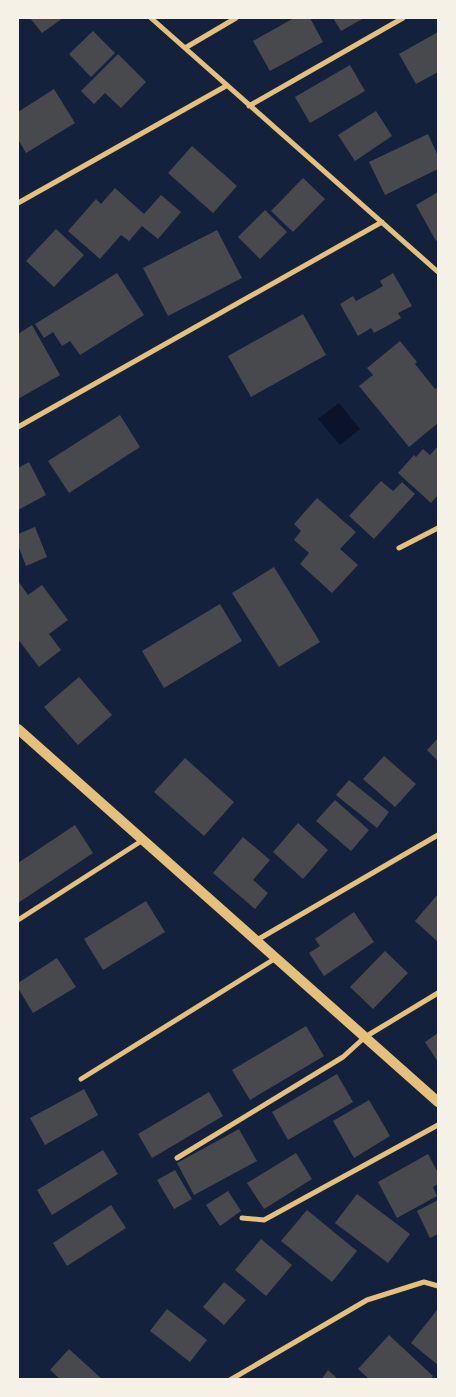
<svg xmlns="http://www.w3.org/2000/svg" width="456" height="1397" font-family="Literata,serif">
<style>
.water{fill:#0b132b}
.building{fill:#48494c}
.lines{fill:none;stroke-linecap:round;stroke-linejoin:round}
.minor{stroke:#e5c07b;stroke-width:5}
.secondary{stroke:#e5c07b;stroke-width:10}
</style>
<rect width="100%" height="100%" fill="#14213d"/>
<path class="water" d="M339,403l21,26 -20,16 -22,-26z"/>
<path class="building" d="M30,18h33l-21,15z
M294,18h16l13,24 -53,29 -17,-30z
M333,18h31l-23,13z
M93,31l22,22 -24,24 -22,-23z
M438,32v40l-22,12 -17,-30z
M118,54l28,28 -25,26 -16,-15 -11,11 -13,-13z
M350,65l15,26 -55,32 -15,-26z
M54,89l21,34 -49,30 -8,-14v-27z
M376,111l16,25 -37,25 -17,-26z
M428,134l10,22v13l-53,26 -16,-33z
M192,146l45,40 -24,27 -45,-40z
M303,178l22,21 -32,33 -22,-21z
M115,188l29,26 17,-19 20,17 -23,27 -16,-13 -13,15 -8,-6 -21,24 -32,-28 28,-32 5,5z
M438,192v47l-2,2 -20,-36z
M265,210l22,22 -27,27 -22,-22z
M56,229l28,26 -30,32 -28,-26z
M217,230l25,48 -74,38 -25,-48z
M117,273l27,42 -64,40 -10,-14 -8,5 -9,-14 -9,6 -9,-14z
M393,273l19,33 -14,7 3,5 -14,8 -13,7 -3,-5 -13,8 -18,-32 13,-8 3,5 13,-7 14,-8 -3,-5z
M303,314l23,41 -75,42 -23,-41z
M32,325l28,50 -42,24v-65z
M400,341l17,21 -2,2 20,25 3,-2v36l-29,24 -50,-61 14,-11 -6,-7z
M120,415l20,32 -71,46 -21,-32z
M438,446v49l-7,8 -33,-30 16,-18 2,2 7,-8 7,6z
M29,462l17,33 -28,15v-42z
M381,481l12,10 9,-9 13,12 -41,45 -25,-23z
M317,498l39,34 -16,17 18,16 -26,28 -32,-29 9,-11 -15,-13 7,-9 -7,-7z
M35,527l12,30 -21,9 -8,-21v-11z
M274,567l46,75 -41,25 -47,-74z
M18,581l10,14 14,-10 26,35 -19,14 12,16 -22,17 -21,-28z
M220,604l22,37 -78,47 -22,-37z
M79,677l33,38 -34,30 -34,-38z
M438,738v23l-11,-11z
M384,756l32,28 -21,23 -32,-28z
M185,758l49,44 -30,34 -50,-44z
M349,780l40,32 -12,16 -41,-33z
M335,800l34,30 -18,21 -35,-30z
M298,823l30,27 -25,29 -30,-27z
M75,825l18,28 -75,50v-40z
M243,837l27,23 -17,20 15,13 -13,16 -42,-36z
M438,894v48l-23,-21z
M146,901l19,31 -62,38 -19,-31z
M354,912l20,30 -50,34 -15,-23 11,-7 -5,-7z
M385,951l23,22 -35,36 -23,-22z
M57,958l19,29 -43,26 -15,-25v-5z
M306,1026l18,30 -74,44 -18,-30z
M438,1033v29l-13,-20z
M337,1074l16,28 -65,38 -16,-28z
M84,1089l14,26 -53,30 -15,-27z
M209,1092l14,24 -71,42 -14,-24z
M369,1100l21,36 -36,22 -21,-37z
M239,1129l18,32 -63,34 -17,-32z
M103,1150l15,24 -66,41 -15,-25z
M296,1153l16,26 -48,30 -17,-26z
M428,1154l10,19v11l-5,3 4,9 -40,22 -19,-36z
M175,1170l17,29 -18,10 -17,-29z
M228,1191l13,20 -21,15 -14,-21z
M357,1194l53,40 -22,29 -53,-40z
M438,1200v34l-8,4 -13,-27z
M111,1205l15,23 -59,38 -14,-23z
M307,1210l50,41 -25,31 -51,-41z
M261,1239l31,26 -26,31 -31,-26z
M224,1282l22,18 -22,25 -21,-18z
M167,1309l40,31 -17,22 -40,-31z
M437,1310l1,2v53l-27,-22z
M389,1335l44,41 -2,4h-61l-12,-11z
M69,1349l34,31h-42l-11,-10z
M328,1370l11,10h-18z"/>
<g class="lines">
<path class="minor" d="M151,18l287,254
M185,48l51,-30
M249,106l154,-88
M18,203l208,-117
M18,427l364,-205
M399,548l39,-20
M18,920l125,-80
M257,940l181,-105
M81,1079l195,-121
M177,1158l166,-101 22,-20 73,-44
M242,1218l22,2 174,-95
M230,1380l137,-80 57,-18 14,4"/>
<path class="secondary" d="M18,729l420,373"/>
</g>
<rect width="456" height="1397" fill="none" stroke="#f6f1e7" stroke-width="38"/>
</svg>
